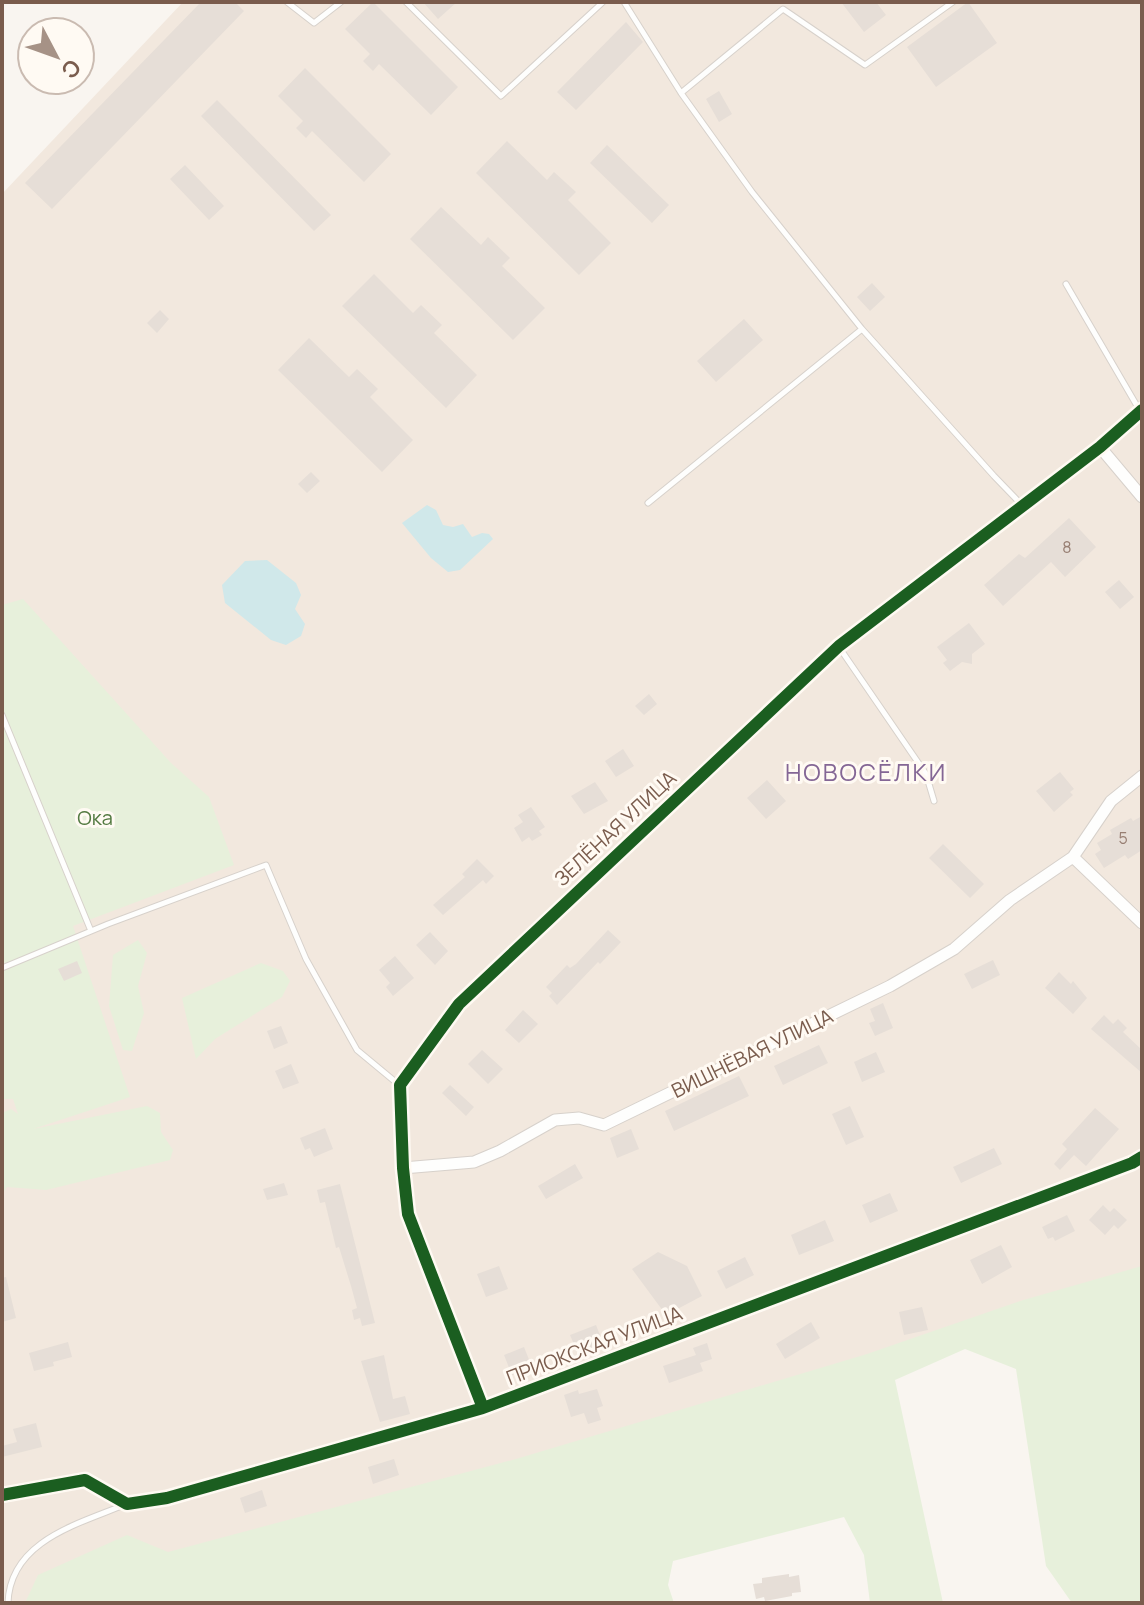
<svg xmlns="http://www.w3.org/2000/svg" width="1144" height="1605" font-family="Manrope,sans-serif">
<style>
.residential{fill:#f2e8de}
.green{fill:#e7f0db}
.water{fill:#d0e8ea}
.building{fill:#e6ded7}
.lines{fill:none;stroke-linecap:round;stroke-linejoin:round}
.service-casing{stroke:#d7d1cb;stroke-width:7}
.minor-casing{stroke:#d7d1cb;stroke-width:13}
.tertiary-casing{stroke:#d7d1cb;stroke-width:16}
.service{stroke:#fefefd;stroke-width:5}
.minor{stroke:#fefefd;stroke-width:11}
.tertiary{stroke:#fefefd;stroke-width:14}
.cycleway-casing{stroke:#fffaf3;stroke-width:17}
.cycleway{stroke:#1b5e20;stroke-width:12}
.labels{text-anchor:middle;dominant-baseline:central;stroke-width:6;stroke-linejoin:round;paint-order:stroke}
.number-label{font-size:16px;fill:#977e72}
.park-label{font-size:20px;fill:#537a41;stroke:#fffaf3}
.street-label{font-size:20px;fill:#7a5c4d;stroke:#fffaf3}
.quarter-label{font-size:24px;letter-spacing:2px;fill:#846695;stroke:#fffaf3}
</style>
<rect width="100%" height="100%" fill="#f9f5f0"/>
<path class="residential" d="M183,2h959v1290l-1009,311h-131v-1409z"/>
<path class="green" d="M23,599l148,164 38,34 25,68 -161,61 57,171 -97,32 114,-23 13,7 1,19 12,18 -3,10 -124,30 -39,-3 -5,7v-81l9,-4 7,5 -5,-15h-11v-494z
M138,940l9,13 -9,33 6,27 -12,38 -9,-1 -14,-44 4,-51z
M261,963l22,8 7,10 -8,16 -67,42 -19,20 -14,-61z
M1142,1266v337h-70l-26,-37 -30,-197 -51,-20 -70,31 48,223h-73l-6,-48 -20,-38 -171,44 -5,24 6,18h-649l13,-28 89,-40 41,17 348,-93 351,-105 153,-53z"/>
<path class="water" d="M427,505l9,5 7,15 10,2 10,-3 9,13 10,-4 7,1 4,5 -33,31 -12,2 -17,-14 -29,-35z
M267,560l29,23 5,12 -6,14 10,15 -4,12 -15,9 -15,-5 -46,-37 -3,-18 23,-24z"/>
<path class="building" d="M201,2h34l9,9 -192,198 -27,-26z
M373,2l85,85 -27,28 -52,-51 -6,7 -10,-10 7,-7 -25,-25z
M423,2h34l-19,17z
M841,2h35l10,13 -22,17z
M968,2l29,41 -61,44 -29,-40z
M626,22l17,20 -67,68 -19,-18z
M305,68l86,86 -27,28 -52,-51 -6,7 -10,-10 7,-7 -25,-25z
M719,91l13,23 -13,8 -13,-23z
M217,100l114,115 -17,16 -113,-115z
M507,141l40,39 7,-8 22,20 -8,8 43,43 -32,32 -103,-102z
M607,145l62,60 -17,18 -62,-60z
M185,165l39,41 -15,14 -39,-41z
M441,207l40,38 7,-8 22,21 -8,8 43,42 -32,32 -103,-101z
M374,274l39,39 8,-8 21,20 -8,8 43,42 -31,33 -104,-102z
M872,283l13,14 -15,14 -13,-14z
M160,310l9,9 -12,14 -10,-10z
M744,319l19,21 -47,42 -19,-21z
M309,338l40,39 8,-8 21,20 -8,8 43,43 -31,32 -104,-102z
M311,472l9,9 -13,12 -9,-9z
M1069,518l27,29 -31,30 -14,-15 -48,44 -19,-21 35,-31 6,4z
M1119,580l15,17 -14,12 -15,-17z
M969,623l16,21 -13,10v10l-10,-2 -12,9 -7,-8 4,-3 -10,-13z
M649,694l8,10 -13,11 -9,-9z
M623,749l11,17 -18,11 -11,-16z
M1060,772l14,17 -4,3 3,3 -19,17 -18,-21z
M767,780l19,21 -20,18 -19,-21z
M595,782l13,19 -24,13 -13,-18z
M531,807l14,20 -6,4 3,4 -10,6 -3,-4 -7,5 -8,-14 9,-6 -5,-7z
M1142,816v34l-14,9 -3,-4 -21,13 -9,-14 6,-4 -4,-7 15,-9 -2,-4 21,-12 2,3z
M943,844l41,40 -14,14 -41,-40z
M477,859l17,17 -8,8 -3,-4 -40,35 -10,-10 32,-28 -3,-3z
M608,930l13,12 -21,22 -2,-2 -41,43 -8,-9 3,-3 -6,-6 21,-22 3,3 6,-4z
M430,932l18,19 -13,14 -19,-20z
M395,956l19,22 -21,18 -7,-9 4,-4 -11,-13z
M993,960l7,15 -28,14 -8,-15z
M77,961l5,12 -18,8 -6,-12z
M1059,972l12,12 2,-3 14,17 -14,16 -28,-26z
M883,1003l10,25 -18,8 -6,-13 6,-2 -5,-12z
M523,1010l15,14 -19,19 -14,-13z
M1104,1015l9,9 5,-5 9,9 -4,4 19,18v23l-51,-44z
M281,1026l7,17 -14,6 -7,-18z
M819,1045l9,18 -45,22 -9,-19z
M482,1050l21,19 -15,15 -20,-20z
M876,1052l9,20 -23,10 -8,-20z
M291,1064l8,19 -16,6 -8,-18z
M739,1076l10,20 -75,35 -9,-20z
M450,1085l24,22 -8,9 -24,-23z
M850,1106l14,31 -18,8 -14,-31z
M1095,1108l24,21 -33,37 -12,-11 -14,15 -6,-6 13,-15 -5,-5z
M325,1128l8,21 -19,8 -4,-9 -5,2 -5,-12z
M631,1129l8,20 -22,9 -7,-20z
M994,1148l8,16 -41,19 -8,-16z
M575,1164l8,14 -37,21 -8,-13z
M284,1183l4,12 -21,5 -4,-11z
M340,1184l35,139 -13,3 -2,-8 -6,2 -2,-10 5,-2 -6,-22 -12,-39 -3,1 -11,-46 -5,1 -3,-13z
M890,1193l8,18 -28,12 -8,-18z
M1103,1205l7,7 4,-4 13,12 -9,9 -4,-4 -9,10 -16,-15z
M1067,1215l8,16 -20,10 -2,-4 -5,2 -6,-12z
M825,1220l9,21 -35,14 -8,-20z
M1001,1245l11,22 -30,17 -12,-24z
M658,1252l29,14 15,30 -36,19 -34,-46z
M745,1257l9,18 -28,14 -9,-18z
M499,1266l9,23 -22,8 -9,-23z
M6,1277l10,41 -14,4v-44z
M922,1307l6,23 -24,5 -5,-23z
M811,1322l9,16 -35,21 -9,-15z
M596,1325l7,18 -25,11 -8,-19z
M68,1342l4,15 -19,5 1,4 -20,5 -5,-18z
M707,1343l5,16 -12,4 3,8 -34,12 -6,-17 33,-11 -3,-7z
M524,1347l8,20 -20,8 -8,-20z
M384,1355l9,44 12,-3 5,18 -30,8 -19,-61z
M597,1389l6,17 -6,2 4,12 -13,4 -4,-11 -13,4 -7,-22 14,-5 1,4z
M36,1423l6,24 -40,10v-11l15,-4 -4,-13z
M394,1459l5,16 -26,9 -5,-17z
M262,1490l5,16 -22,7 -5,-15z
M789,1574v3l10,-2 2,17 -9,1v3l-27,5 -1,-4 -8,2 -3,-15 9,-1v-5z"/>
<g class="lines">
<defs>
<path id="service" d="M287,2l27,21 27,-21
M406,2l95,94 102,-94
M624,2l57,91 71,99 110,137 132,147 28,29
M681,93l102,-84 82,56 88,-63
M1066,284l74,127
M648,503l214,-174
M841,650l85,124 8,27
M2,715l89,216
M2,968l106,-44 158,-59 40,94 51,91 41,34
M8,1603c2,-62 70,-79 116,-98"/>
<path id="minor" d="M1100,447l42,50
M1073,857l69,66
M403,1168l71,-6 26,-11 55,-31 24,-2 25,7 286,-139 64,-37 56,-49 63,-43 38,-56 31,-25
M2,1495l83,-15 42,24 40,-6 316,-90 649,-245 10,-6"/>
<path id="tertiary" d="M483,1408l-75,-194 -5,-46 -3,-83 59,-81 380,-358 261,-199 42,-37"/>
</defs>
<use href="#service" class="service-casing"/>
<use href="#minor" class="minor-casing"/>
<use href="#tertiary" class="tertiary-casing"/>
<use href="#service" class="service"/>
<use href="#minor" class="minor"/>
<use href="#tertiary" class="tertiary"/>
<defs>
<path id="cycleway" d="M483,1408l-75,-194 -5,-46 -3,-83 59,-81 380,-358 261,-199 42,-37
M2,1495l83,-15 42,24 40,-6 316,-90 649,-245 10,-6"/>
</defs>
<use href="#cycleway" class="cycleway-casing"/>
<use href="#cycleway" class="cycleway"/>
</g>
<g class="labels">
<g class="number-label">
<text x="1067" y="547">8</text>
<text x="1123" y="838">5</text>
</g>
<g class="park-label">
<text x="95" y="817">Ока</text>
</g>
<g class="street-label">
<text transform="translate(615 828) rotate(-43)">ЗЕЛЁНАЯ УЛИЦА</text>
<text transform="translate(752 1053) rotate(-26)">ВИШНЁВАЯ УЛИЦА</text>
<text transform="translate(594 1345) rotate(-21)">ПРИОКСКАЯ УЛИЦА</text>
</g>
<g class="quarter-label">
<text x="866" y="771">НОВОСЁЛКИ</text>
</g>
</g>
<rect width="1144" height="1605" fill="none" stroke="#7a5c4d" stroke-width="8"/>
<g transform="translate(56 56) rotate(131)"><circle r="38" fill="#fffaf3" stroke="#cabbb1" stroke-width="2"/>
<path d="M0-6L14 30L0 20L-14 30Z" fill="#a69286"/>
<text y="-12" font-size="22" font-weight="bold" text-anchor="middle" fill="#7a5c4d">С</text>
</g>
</svg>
